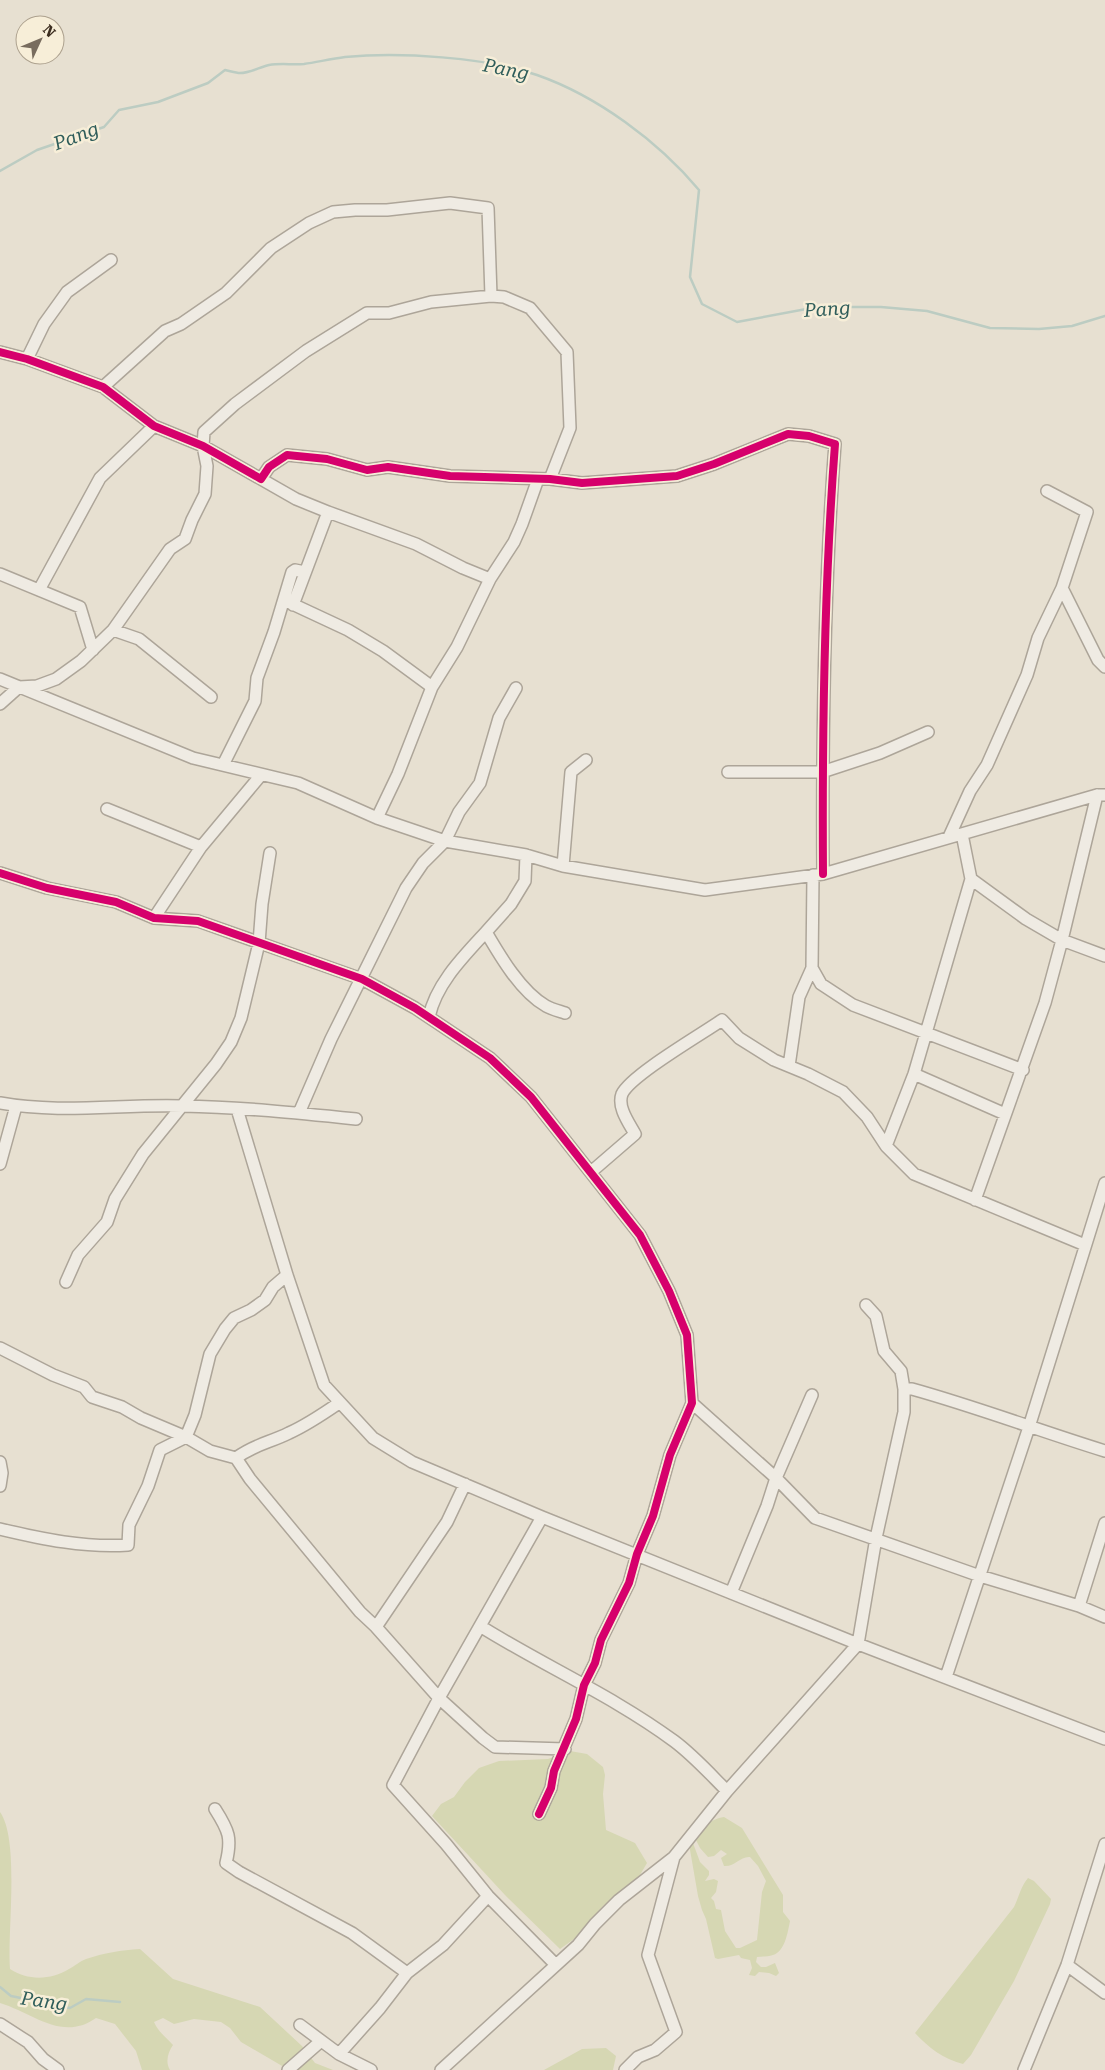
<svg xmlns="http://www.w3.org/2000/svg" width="1105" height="2070" font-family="'Roboto Serif',serif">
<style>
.green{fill:#d6d7b3}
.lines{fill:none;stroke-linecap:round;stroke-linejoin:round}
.stream{stroke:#bcccc2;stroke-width:2.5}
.minor-casing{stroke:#ada599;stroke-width:14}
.minor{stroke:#efebe3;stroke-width:11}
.cycleway-casing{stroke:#f7eed8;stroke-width:11}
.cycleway{stroke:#d6006c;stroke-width:8}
.labels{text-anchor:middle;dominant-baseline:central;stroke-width:5;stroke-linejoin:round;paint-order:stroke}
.water-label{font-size:19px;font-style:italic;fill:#2f5d5a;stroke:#f7eed8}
</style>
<rect width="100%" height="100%" fill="#e7e0d1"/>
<path class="green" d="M570,1751l17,3 16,13 2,8 -2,19 3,36 29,13 12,20 -10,17 -34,26 -29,33 -14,10 -55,-54 -73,-79 9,-12 13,-7 11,-15 14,-14 20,-7 49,-2z
M0,1812c20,28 7,121 10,157 18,12 41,11 59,0 6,-3 11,-8 17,-10 18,-6 35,-9 54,-10l33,30 87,28 42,39 13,17 18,7h-44l-48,-28 -11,-14 -9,-6 -27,-3 -20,5 -11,-6 -9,4c5,11 11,14 19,23 -5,7 -8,17 -3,25h-28l-6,-19 -21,-27 -19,-6c-34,24 -63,-5 -96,-15z
M724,1817l18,11 41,67v17l7,9c-2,10 -5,31 -17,34 -5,2 -11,1 -16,2l-1,5 5,5h5l9,-4 4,10 -3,3 -7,-3 -10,-1 -4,4 -6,-1 3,-7 -2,-8 -9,-2 -2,-3 -21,4 -3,-1 -9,-39 -4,-9 -4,-14 -9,-52 3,-3 1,2 7,19 9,9v4l-4,6 9,-2 4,2 -2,11 -5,6 3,3 2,8 5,1 4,21 11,17h4l17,-8 5,-48 4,-11 -8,-15 -8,-9c-10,-1 -15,10 -26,9l-3,-8 6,-4 -6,-4 -7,6 -6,1 -8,-9 -4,-8c5,-4 4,-6 7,-11 4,-7 14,-11 21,-12z
M1028,1878l6,3 17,18 -1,5 -36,77 -43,74 -8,9c-20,-5 -35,-17 -48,-31l99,-126c5,-10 7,-21 14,-29z
M606,2048l10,8 -3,14h-69l38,-21z"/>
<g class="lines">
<path class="stream" d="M0,171l37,-21 67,-23 15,-17 39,-8 50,-19 17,-13c5,1 11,3 15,3 10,0 20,-6 29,-8 12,-2 23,0 35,-1 13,-2 27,-5 41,-7 55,-5 140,0 192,18 60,21 121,66 162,115l-9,87 12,27 35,18 80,-15h64l46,4 63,17 49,1 33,-3 33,-10
M0,1987l11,9 59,12 16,-9 34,3"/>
<defs>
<path id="minor" d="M0,352l27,7 76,28 51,39 49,20 58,33 8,-12 18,-12 40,4 40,11 21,-3 62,9 100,3 32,4 95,-7 37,-12 74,-30 21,2 26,8c-11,143 -13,286 -12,430
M27,359l17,-35 23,-32 44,-32
M103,387l62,-56 16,-7 45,-31 45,-45 38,-25 24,-11 22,-2h32l63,-7 38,5 3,88
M261,479l35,20 32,13
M0,574l80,33 13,43
M1062,588l36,72 7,7
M39,590l61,-112 54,-52
M288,602l60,28 35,21 49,36
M293,605l35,-93 88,32 47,24 27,11 24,-37 8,-18 16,-45
M113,630l26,9 72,58
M0,679l193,79 105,25 79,35 68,23 81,14 37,11 142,24 118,-16 274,-79h8
M0,704l19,-17 18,-1 19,-7 25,-18 32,-31 57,-81 15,-10 7,-19 13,-26 2,-28 -4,-20 1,-14 31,-28 71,-53 61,-38h22l42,-11 60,-6 13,1 26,11 37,44 3,76 -20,51
M223,765l32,-64 2,-23 17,-46 18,-60 3,-2 10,2
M728,772h94l58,-19 48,-21
M107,809l94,38
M377,818l21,-44 34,-87 25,-40 33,-68
M949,837l21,-46 17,-26 40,-90 11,-37 24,-50 25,-76 -40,-21
M526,855l-1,26 -14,23 -25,28c14,24 35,60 60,74 5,3 13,5 19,7
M563,866l8,-94 15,-12
M0,873l47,15 69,14 38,16 44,3 164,58 53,29 75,50 41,39 109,138 29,56 18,44 5,68 -22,52 -17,61 -16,38 -8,29 -28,57 -6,23 -11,22 -8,34 -22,52 -3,17 -12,26
M813,875l-1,93 9,16 32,21 170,65
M971,879l55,40 36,21 43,16
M154,918l47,-71 60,-72
M429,1017c7,-33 34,-60 57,-85
M789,1066l10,-69 13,-29
M914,1074l91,40
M0,1103c60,11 121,1 182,3 58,1 116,7 174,13
M237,1109l50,166 37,110 49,53 39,24 130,55 316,127 247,95
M299,1113l32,-74 75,-151 17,-25 22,-22 14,-29 21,-29 19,-65 17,-30
M886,1146l28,-72 57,-195 -9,-45
M0,1164l16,-58
M591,1172l44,-38c-6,-11 -18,-27 -13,-40 9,-19 80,-60 100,-74l17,18 35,22 34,14 35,18 24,25 19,29 28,28 171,71
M975,1200l70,-197 17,-63 35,-145
M66,1282l12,-27 29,-33 8,-23 28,-45 73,-90 15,-22 10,-24 18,-75 3,-39 8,-51
M0,1348l53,27 31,12 8,10 30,10 19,11 45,19 24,14 26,7 14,21 110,133 16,15 63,71 44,40 12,9 70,2
M904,1389h8c65,18 128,42 193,62
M692,1403l84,75 39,40 165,58 99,30 26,11
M236,1458c19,-14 33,-15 53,-25 18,-8 34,-19 50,-30
M0,1462l2,11 -2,13
M542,1517l-103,181 -46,87 53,59 42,52 67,68
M0,1529c42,10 85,19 128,16l1,-20 19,-39 12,-36 26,-13 9,-22 15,-61 15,-25 9,-11 17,-8 14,-10 8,-13 14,-12
M731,1593l36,-87 9,-28 36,-83
M1079,1606l26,-83
M480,1626c64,40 133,70 194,115 19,14 36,33 53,50
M376,1627l71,-105 18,-38
M946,1677l83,-250 76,-244
M215,1809c14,22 17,29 11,54l13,9 113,61 55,40
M1067,1965l38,28
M0,2024l28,18 15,17 15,11
M300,2025l39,29 32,16
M339,2054l41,-46 27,-35 36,-28 45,-49
M288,2070l33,-29
M441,2070l137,-125 17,-21 24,-24 55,-43 53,-66 131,-147 18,-106 28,-126v-23l-3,-18 -17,-20 -8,-35 -10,-11
M625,2070l13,-13 17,-7 21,-18 -28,-77 26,-98
M1024,2070l43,-105 38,-121"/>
</defs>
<use href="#minor" class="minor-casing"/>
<use href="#minor" class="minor"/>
<defs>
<path id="cycleway" d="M0,352l27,7 76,28 51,39 49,20 58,33 8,-12 18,-12 40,4 40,11 21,-3 62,9 100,3 32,4 95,-7 37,-12 74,-30 21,2 26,8c-11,143 -13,286 -12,430
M0,873l47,15 69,14 38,16 44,3 164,58 53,29 75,50 41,39 109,138 29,56 18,44 5,68 -22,52 -17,61 -16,38 -8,29 -28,57 -6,23 -11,22 -8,34 -22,52 -3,17 -12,26"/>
</defs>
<use href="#cycleway" class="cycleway-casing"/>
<use href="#cycleway" class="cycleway"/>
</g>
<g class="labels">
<g class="water-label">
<text transform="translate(506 69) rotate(11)">Pang</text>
<text transform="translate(76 136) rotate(-21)">Pang</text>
<text transform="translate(827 309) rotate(-4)">Pang</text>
<text transform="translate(44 2001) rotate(8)">Pang</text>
</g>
</g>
<g transform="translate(40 40) rotate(46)"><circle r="24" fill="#f7eed8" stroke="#ada18e"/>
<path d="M0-4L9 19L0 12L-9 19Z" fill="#786c5e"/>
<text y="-8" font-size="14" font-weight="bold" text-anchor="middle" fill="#3d2e20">N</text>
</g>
</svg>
